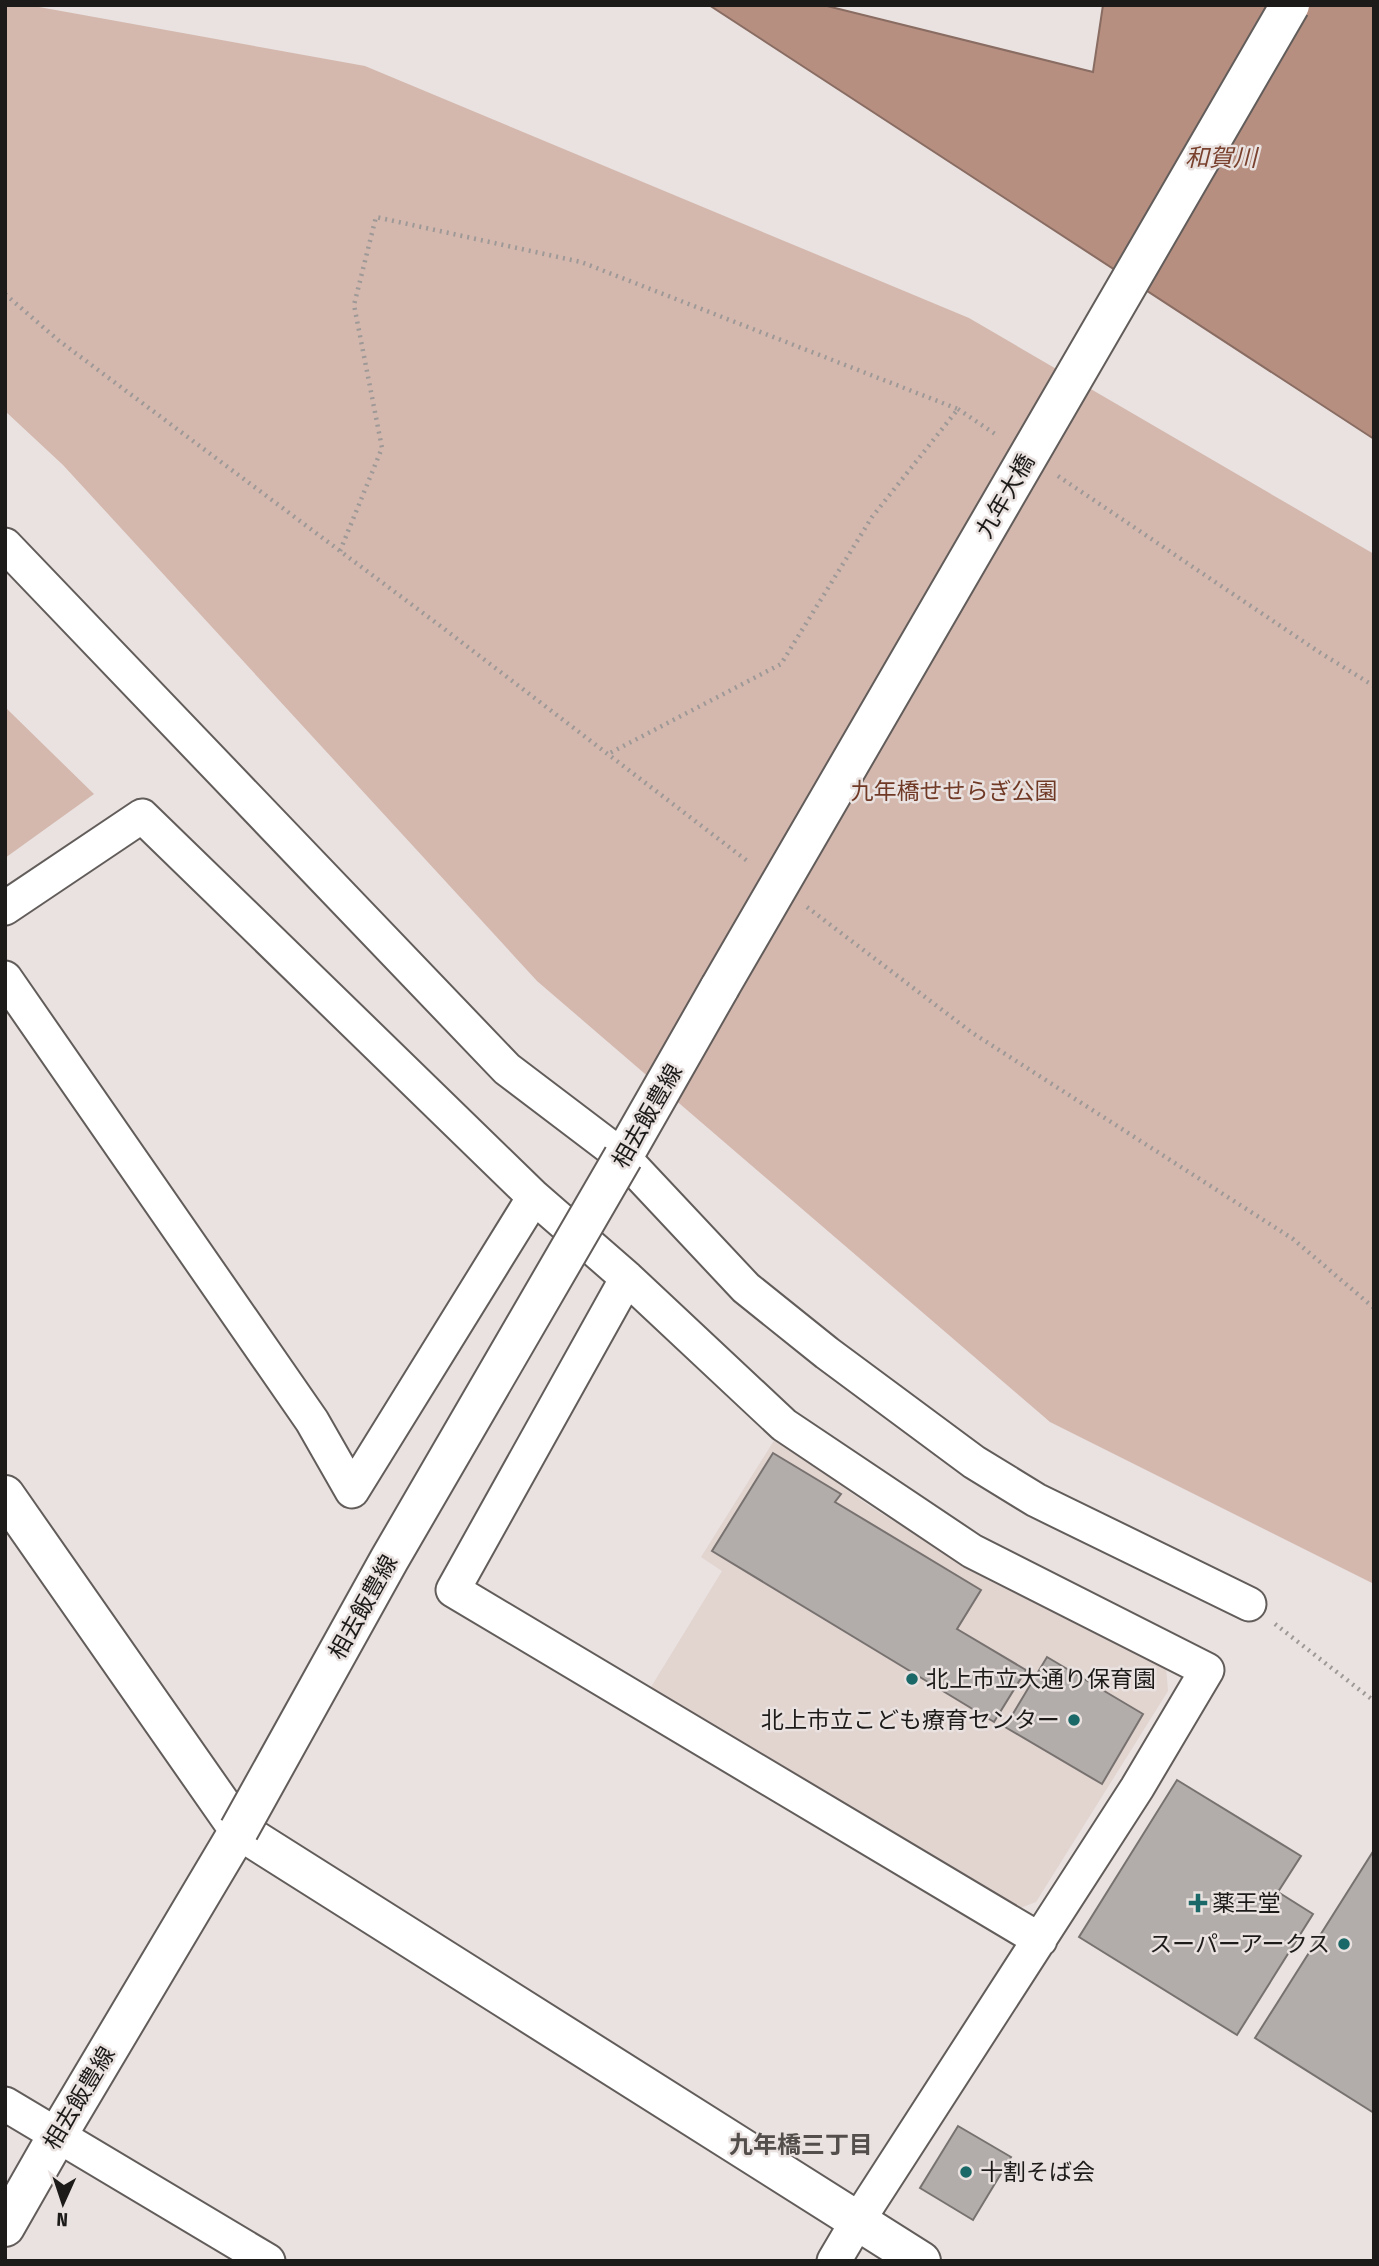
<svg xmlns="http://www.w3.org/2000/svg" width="1379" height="2266" font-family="'Fira Sans Condensed','Noto Sans JP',sans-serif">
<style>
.built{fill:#e2d4cf}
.green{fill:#d4b8ae}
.water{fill:#b78f81;stroke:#896c62;stroke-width:2}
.building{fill:#b2acaa;stroke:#777270;stroke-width:2}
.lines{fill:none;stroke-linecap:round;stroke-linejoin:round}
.street-casing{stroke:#625d5b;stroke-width:37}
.secondary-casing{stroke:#625d5b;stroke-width:42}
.path{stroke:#9e9997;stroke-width:4.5;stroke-dasharray:2 5;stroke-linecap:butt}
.street{stroke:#fff;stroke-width:33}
.secondary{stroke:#fff;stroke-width:38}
.secondary-bridge-casing{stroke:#625d5b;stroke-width:42;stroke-linecap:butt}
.secondary-bridge{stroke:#fff;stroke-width:38}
.poi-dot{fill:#1a6867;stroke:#e9e2e0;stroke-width:2.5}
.labels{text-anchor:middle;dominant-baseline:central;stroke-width:5;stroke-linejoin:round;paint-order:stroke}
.street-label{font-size:23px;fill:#1d1b1a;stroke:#e9e2e0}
.park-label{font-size:23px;fill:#703925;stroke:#e9e2e0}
.poi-label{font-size:23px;fill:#1d1b1a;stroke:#e9e2e0;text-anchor:start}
.water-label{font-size:24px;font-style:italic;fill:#79412e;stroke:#e9e2e0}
.neighbourhood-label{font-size:24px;font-weight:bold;fill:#534e4c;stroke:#e9e2e0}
</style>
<rect width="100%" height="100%" fill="#e9e2e0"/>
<path class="built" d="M775,1439l96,68 117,73 178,87 2,24 -132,211 -24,9 -364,-219 74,-121 -21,-14z"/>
<path class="green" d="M5,5h23l337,61 604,252 405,236v1030l-324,-162 -513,-441 -474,-516 -58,-54z
M5,707l89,87 -89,64z"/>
<path class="water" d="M709,5h114l270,67 10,-67h271v434z"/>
<path class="building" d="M773,1453l68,41 -6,8 146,88 -24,39 69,41 -32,52 -282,-171z
M1047,1657l96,57 -41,70 -97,-57z
M1177,1780l124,76 -23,36 35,22 -76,121 -158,-98z
M1374,1850v263l-119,-75z
M958,2126l53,31 -38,63 -53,-32z"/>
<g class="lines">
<defs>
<path id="street" d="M5,545l502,524 116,88 123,131 81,65 147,109 62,38 213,104
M5,908l137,-92 392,381 93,81 157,147 188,126 235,119 -70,118 -280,434 -23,39
M5,978l307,443 40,70 182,-294
M627,1278l-174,312 587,350
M5,2104l263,157"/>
<path id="secondary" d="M623,1157l97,-170
M5,1495l234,335 682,431
M5,2227l52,-91 182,-306"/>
</defs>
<use href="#street" class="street-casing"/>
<use href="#secondary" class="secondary-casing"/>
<path class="path" d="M5,294l53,46 389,291 303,232
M958,409l40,27
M1058,476l261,176 55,34
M340,551l42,-103 -28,-143 22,-88 205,45 377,147 -86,108 -91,147 -173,90
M807,907l164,125 322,207 81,69
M1275,1624l99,77"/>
<use href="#street" class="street"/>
<use href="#secondary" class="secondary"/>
<defs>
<path id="secondary-bridge" d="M720,987l570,-982
M239,1830l150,-270 234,-403"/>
</defs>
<use href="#secondary-bridge" class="secondary-bridge-casing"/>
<use href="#secondary-bridge" class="secondary-bridge"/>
</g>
<g class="poi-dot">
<circle cx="912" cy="1679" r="7"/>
<circle cx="1074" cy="1720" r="7"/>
<path d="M1194.5 1892.5h7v7h7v7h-7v7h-7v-7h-7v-7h7z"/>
<circle cx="1344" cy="1944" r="7"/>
<circle cx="966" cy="2172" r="7"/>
</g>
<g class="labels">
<g class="street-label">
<text transform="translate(1005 496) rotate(-60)">九年大橋</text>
<text transform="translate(647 1116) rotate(-60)">相去飯豊線</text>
<text transform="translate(363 1607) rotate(-61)">相去飯豊線</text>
<text transform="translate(79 2098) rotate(-59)">相去飯豊線</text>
</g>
<g class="park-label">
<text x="954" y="791">九年橋せせらぎ公園</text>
</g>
<g class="poi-label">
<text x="926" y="1679">北上市立大通り保育園</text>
<text x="1060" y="1720" text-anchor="end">北上市立こども療育センター</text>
<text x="1212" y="1903">薬王堂</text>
<text x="1330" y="1944" text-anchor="end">スーパーアークス</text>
<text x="980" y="2172">十割そば会</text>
</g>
<g class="water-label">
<text x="1221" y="158">和賀川</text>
</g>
<g class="neighbourhood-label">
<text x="801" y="2145">九年橋三丁目</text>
</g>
</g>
<rect width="1379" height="2266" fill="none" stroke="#1d1b1a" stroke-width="14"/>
<g transform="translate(63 2203) rotate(183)" stroke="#e9e2e0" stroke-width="5" paint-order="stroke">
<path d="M0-5L12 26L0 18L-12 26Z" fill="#1d1b1a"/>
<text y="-10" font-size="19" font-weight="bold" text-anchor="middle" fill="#1d1b1a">N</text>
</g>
</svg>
